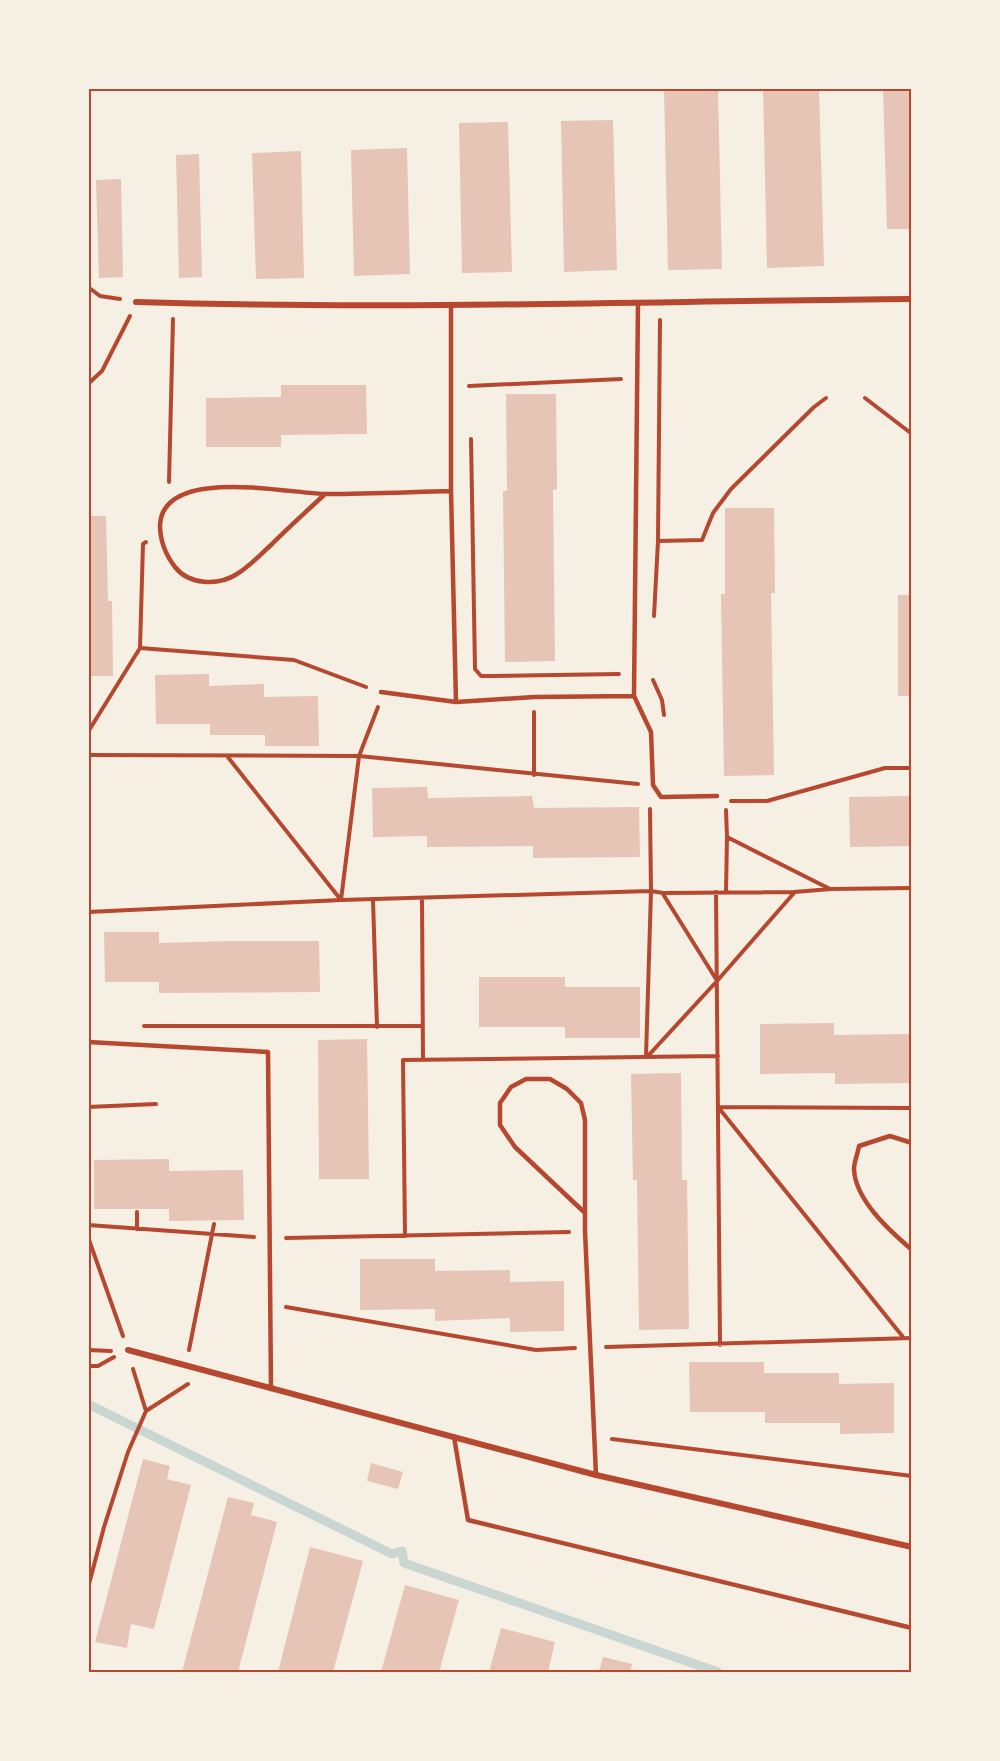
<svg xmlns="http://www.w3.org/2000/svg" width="1000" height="1761" font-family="Karla,sans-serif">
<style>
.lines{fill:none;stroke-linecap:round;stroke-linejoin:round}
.stream{stroke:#c9d6d2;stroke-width:9}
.building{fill:#e6c5b7}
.path{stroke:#b5482f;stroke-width:4}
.service{stroke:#b5482f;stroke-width:4.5}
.minor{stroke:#b5482f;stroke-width:6}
.neatline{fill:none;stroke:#b5482f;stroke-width:2}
</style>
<rect width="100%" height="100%" fill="#f6efe4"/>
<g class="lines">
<path class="stream" d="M88,1404l304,150 10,-3 2,12 314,109"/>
</g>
<path class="building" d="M718,88l4,181 -54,1 -4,-180z
M763,88h56l5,178 -57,2z
M883,88h29v141h-25z
M613,120l4,150 -53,2 -3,-151z
M508,122l4,150 -50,1 -3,-150z
M407,148l3,126 -56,2 -3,-126z
M301,151l3,127 -48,1 -4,-126z
M199,154l3,123 -23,1 -3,-123z
M121,179l2,98 -24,1 -3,-98z
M281,385h85l1,49 -86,1v12h-75v-49l75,-1z
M506,394h50l1,95 -4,1 2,171 -50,1 -2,-171h4z
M725,508h49l1,85h-4l3,182 -50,1 -3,-182h4z
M88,516h18l2,85h4l1,75h-25z
M898,595h14v101h-14z
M209,674v12l55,-2v13l54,-1 1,50h-54v-11h-55v-11h-54l-1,-49z
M427,787l1,11 104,-2 2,12 105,-1 1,50 -107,1v-12l-106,1v-11l-54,1 -1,-49z
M912,796v50l-62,1 -1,-50z
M104,932h55v11l72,-2h88l1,51 -161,1v-11h-54z
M479,977h86v10h75v51h-75v-11h-86z
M834,1023v12l78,-1v49l-77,1v-11l-75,1v-50z
M367,1039l2,140h-50l-1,-139z
M681,1073l1,107h5l2,149 -50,1 -2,-150h-4l-2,-106z
M169,1159v12l74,-1 1,50 -75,1v-12h-75v-49z
M360,1259h75v12l75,-1v12l54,-1v50l-54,1v-14l-75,3v-12l-75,1z
M689,1362h75v11h75v11l55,-1v50l-54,1v-11h-75v-11h-75z
M143,1459l27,7 -3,13 24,6 -37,144 -23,-5 -4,24 -32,-6z
M371,1463l32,9 -5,17 -31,-8z
M228,1497l26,6 -3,12 26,7 -39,150h-56z
M310,1547l53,14 -30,111h-55z
M405,1585l54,15 -20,72h-58z
M501,1628l54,14 -7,30h-59z
M603,1657l29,7 -2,8h-31z"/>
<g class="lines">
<path class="path" d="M88,287l12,9 20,3
M88,384l14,-13 28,-55
M469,386l152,-7
M865,398l47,36
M471,439l4,230 6,7h10l128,-2
M169,482l4,-163
M658,541l44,-1 11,-27 18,-24 83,-82 12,-9
M654,616l4,-75 2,-221
M140,648l3,-104 3,-2
M653,680l9,20 2,15
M88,732l52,-84 154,12 72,27
M88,755l271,1 279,28
M227,756l114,144
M534,775v-63
M731,801h36l118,-33h27
M726,810l1,27 103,52
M716,892l4,453
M726,892l1,-55
M663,894l53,85
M422,899l1,160
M341,900l18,-144 19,-49
M373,900l4,127
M88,912l253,-12 310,-9 12,2 131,-1 37,-3 81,-1
M144,1026h279
M646,1057l5,-166 -1,-82
M647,1057l70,-76 77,-88
M88,1107l68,-3
M718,1107l185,230
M719,1107l193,1
M88,1225l166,12
M137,1229v-17
M405,1236l-2,-176 315,-4
M88,1237l35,99
M286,1238l283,-6
M286,1307l250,43 39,-2
M606,1347l306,-9
M88,1350l23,1
M189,1350l25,-126
M88,1366h10l16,-9
M133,1369l13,42
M612,1439l300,37
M88,1588l16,-61 24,-75 18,-41 42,-27"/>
<path class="service" d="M451,491l5,211 78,-5 100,-1 4,-394
M325,494c-18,17 -36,33 -53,50 -11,10 -22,22 -35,30 -19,12 -48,11 -62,-7 -10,-13 -15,-26 -15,-42 3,-60 130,-31 167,-31 41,0 83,-2 124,-3v-185
M381,692l75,10
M634,696l17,36 2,53 8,12 56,-1
M88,1042l180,10 3,337
M912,1143l-22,-7 -31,10c-1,7 -5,16 -5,23 1,31 36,62 58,81
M585,1213l-70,-66 -15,-22v-22l11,-16 15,-8h24l17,10 14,14 4,17v111l11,244
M454,1437l14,83 444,108"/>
<path class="minor" d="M136,302c259,8 517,-1 776,-3
M128,1350l468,125 316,72"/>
</g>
<rect width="1000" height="1761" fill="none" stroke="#f6efe4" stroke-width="180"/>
<rect x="90" y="90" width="820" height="1581" class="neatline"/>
</svg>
